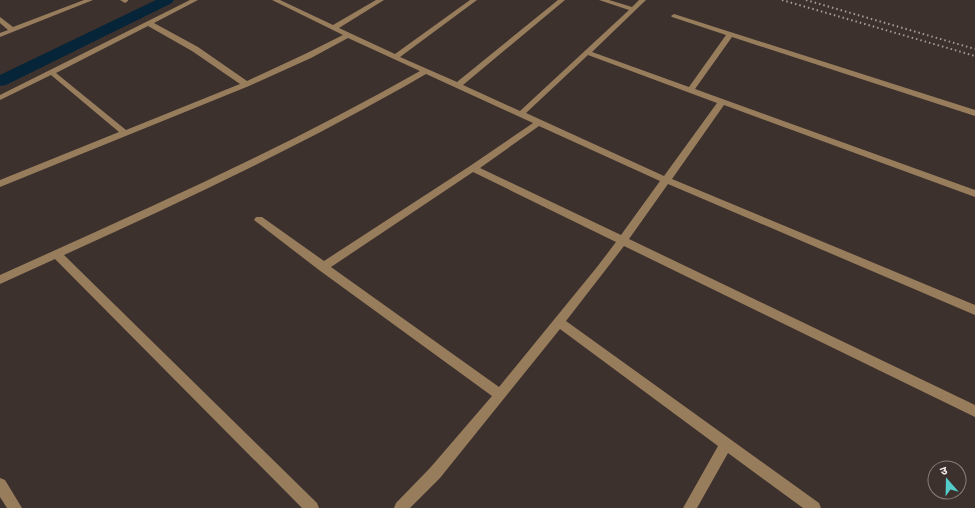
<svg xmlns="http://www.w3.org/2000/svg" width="975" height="508" font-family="Arial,'Noto Sans Devanagari',sans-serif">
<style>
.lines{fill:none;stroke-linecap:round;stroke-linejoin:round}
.canal{fill:#062538;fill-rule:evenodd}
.minor{fill:#987d5d;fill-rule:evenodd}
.rail{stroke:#a49a96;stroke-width:2;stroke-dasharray:1.5 3;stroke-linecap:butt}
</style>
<rect width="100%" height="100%" fill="#3d312d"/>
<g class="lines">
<path class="canal" d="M156,0h18l-2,3 -166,82 -6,1v-11z"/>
<path class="minor" d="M84,0h9l-93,37v-4l8,-3 -8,-7v-6l13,10z
M120,0h8v1l-3,2z
M190,0h8l-44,23 44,24 49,34 58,-27 38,-19 -71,-35h8l53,25 43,-25h8l-45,28 56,26 75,-54h7l-77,57 57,25 101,-82h7l-102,85 57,26 109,-101 -30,-10h10l23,7 7,-7h7l-54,52 97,35 37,-52 -54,-18 -1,-1 3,-2 301,96v6l-243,-79 -37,52 280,101v7l-251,-92 -52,74 303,126v10l-307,-131 -39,55 346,166v12l-351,-171 -58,75 253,182 2,5h-18l-75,-55 -31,55h-14l35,-62 -158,-117 -120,149 -30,30h-16l2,-5 34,-35 62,-72 -173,-126 -65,-50 2,-3h6l62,44 146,-95 63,-43 -107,-49c-117,68 -239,125 -362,181l253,248 2,5h-17l-247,-249 -55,25v-9c142,-64 285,-127 420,-204l-72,-33 -37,20 -62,28 -249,101v-7l119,-48 -68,-57 -51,25v-5zM148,26l44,25 48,33 -114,46 -70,-57zM588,55l129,48 -53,73 -138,-63zM539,126l121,55 -39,54 -141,-67zM473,172l143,70 -19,25 -98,120 -168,-120z
M0,478l5,2 17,28h-15l-7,-11z"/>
<path class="rail" d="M782,0l193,56
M806,0l169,49"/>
</g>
<g transform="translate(947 480) rotate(340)"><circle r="19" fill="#3d312d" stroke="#877d79"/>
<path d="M0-3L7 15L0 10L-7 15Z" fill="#53cdc9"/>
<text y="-6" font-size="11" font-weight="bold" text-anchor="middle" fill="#f7efec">उ</text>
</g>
</svg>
